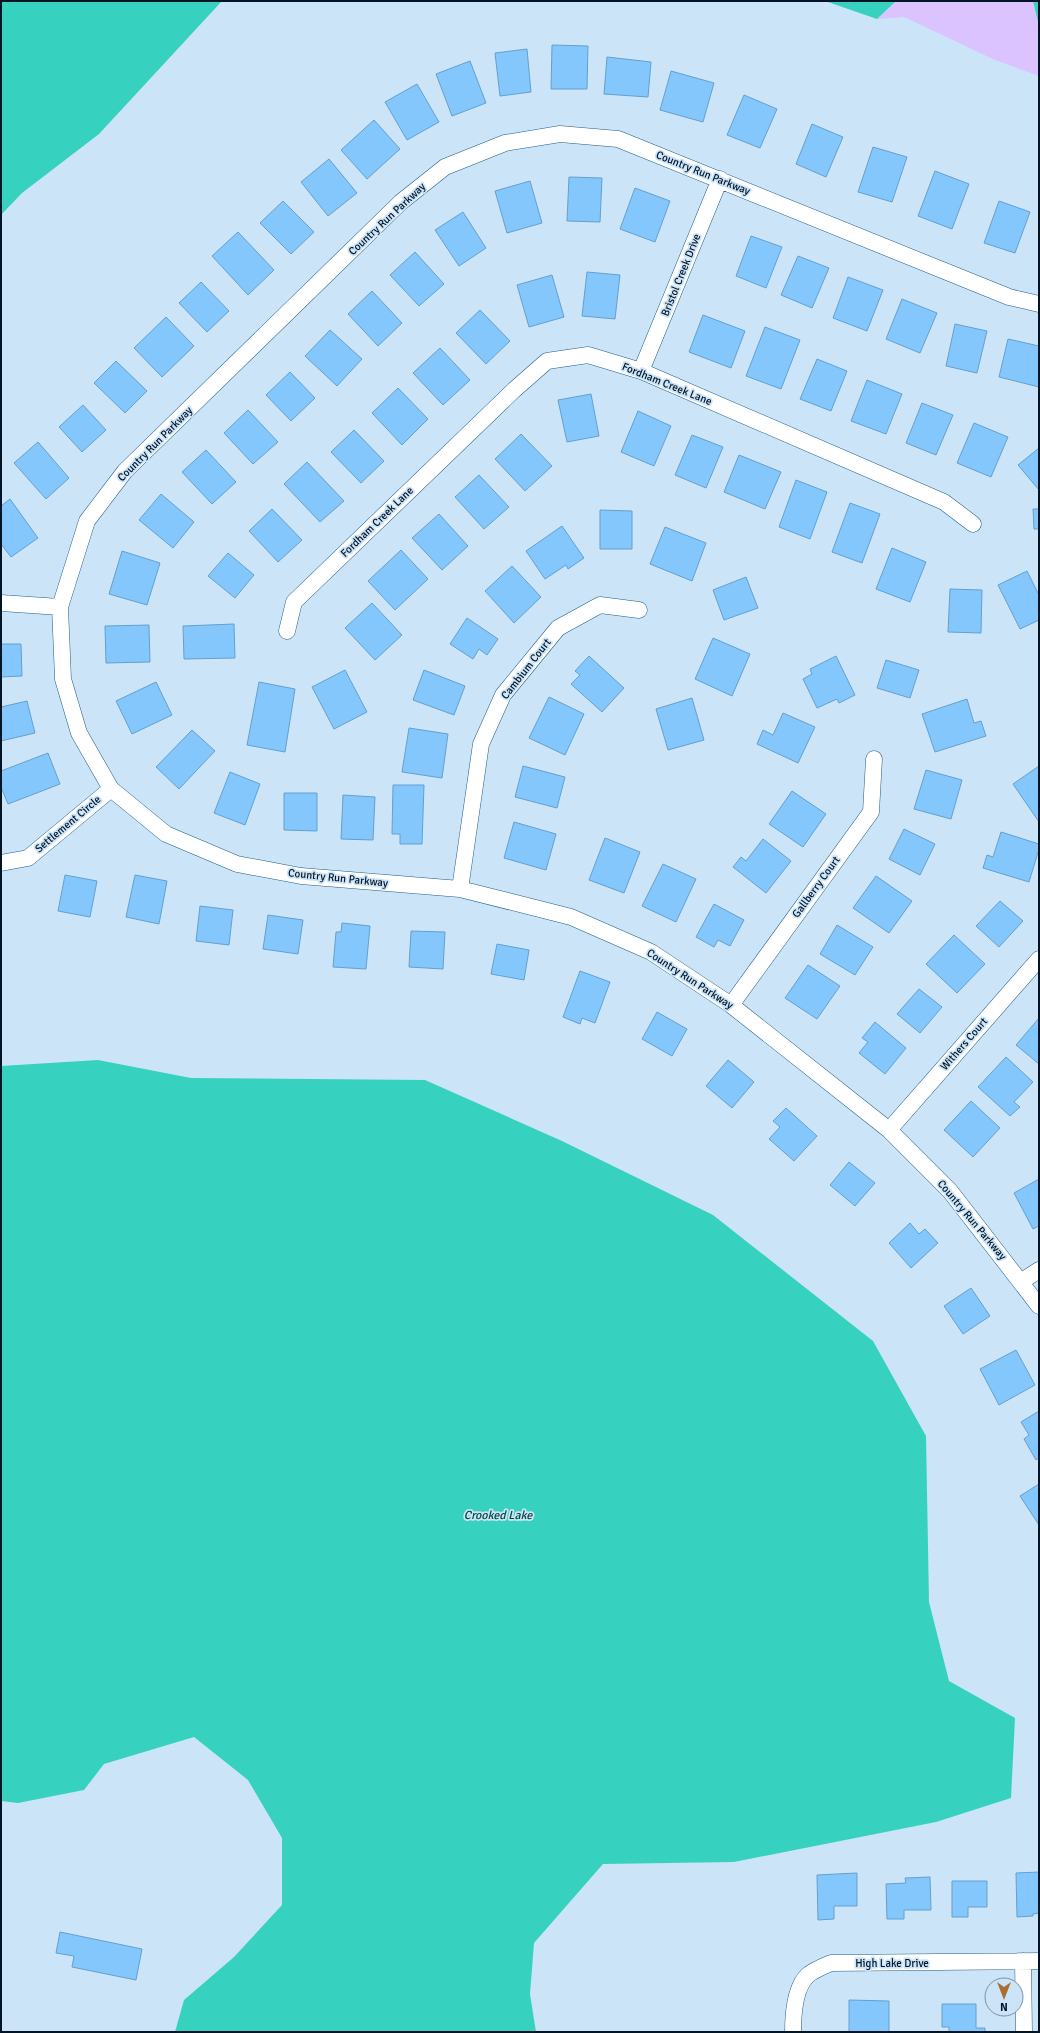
<svg xmlns="http://www.w3.org/2000/svg" width="1040" height="2033" font-family="Signika,sans-serif">
<style>
.green{fill:#dbc3ff}
.water{fill:#37d2bf}
.building{fill:#84c7fc;stroke:#63a0cf}
.lines{fill:none;stroke-linecap:round;stroke-linejoin:round}
.minor-casing{stroke:#1f5e8a;stroke-width:17}
.minor{stroke:#fff;stroke-width:16}
.labels{text-anchor:middle;dominant-baseline:central;stroke-width:3.5;stroke-linejoin:round;paint-order:stroke}
.street-label{font-size:11px;fill:#001426;stroke:#cce4f8}
.water-label{font-size:12px;font-style:italic;fill:#02473f;stroke:#cce4f8}
</style>
<rect width="100%" height="100%" fill="#cce4f8"/>
<path class="green" d="M896,1h137l6,25v50l-44,-16 -91,-43 -27,2z"/>
<path class="water" d="M1,1h221l-123,133 -77,59 -21,22z
M825,1h71l-19,18z
M1033,1h6v25z
M98,1060l93,18 234,2 137,61 151,74 160,126 53,95 3,166 20,79 66,37 -4,80 -75,24 -202,40 -131,2 -69,79 -4,51 6,38h-361l9,-32 50,-43 48,-52v-67l-34,-58 -54,-43 -90,27 -20,26 -66,13 -17,-2v-735z"/>
<path class="building" d="M552,45l36,1 -1,43h-36z
M527,49l4,43 -31,4 -5,-43z
M607,57l44,5 -3,35 -44,-3z
M470,61l16,42 -34,13 -16,-42z
M671,71l43,12 -11,39 -43,-12z
M417,84l22,38 -32,18 -22,-38z
M744,95l33,14 -17,39 -33,-13z
M374,120l26,29 -33,30 -26,-29z
M812,124l31,13 -17,40 -30,-13z
M873,147l34,10 -15,45 -34,-10z
M329,159l28,34 -29,23 -27,-34z
M935,171l34,13 -17,45 -34,-13z
M569,177l33,1 -2,44 -33,-1z
M530,181l12,42 -35,10 -12,-42z
M635,188l35,13 -15,41 -35,-13z
M283,201l31,31 -23,22 -31,-31z
M999,201l31,11 -15,41 -31,-10z
M463,212l23,36 -27,18 -24,-36z
M238,232l36,38 -26,25 -36,-39z
M751,236l31,11 -16,41 -30,-12z
M415,252l29,32 -25,22 -29,-31z
M798,256l31,12 -17,40 -31,-13z
M587,272l33,3 -5,44 -33,-3z
M552,275l12,42 -35,10 -12,-42z
M848,277l35,13 -16,41 -34,-13z
M201,282l28,29 -22,21 -28,-29z
M372,291l30,32 -24,23 -30,-32z
M902,299l35,14 -17,40 -34,-14z
M480,310l30,31 -24,23 -30,-31z
M703,315l42,16 -14,37 -42,-16z
M166,317l28,29 -32,31 -28,-29z
M955,324l32,7 -10,42 -31,-7z
M765,327l35,13 -19,49 -35,-13z
M330,330l32,29 -25,27 -32,-30z
M1008,339l31,7v41l-40,-10z
M440,348l30,32 -27,25 -30,-32z
M817,359l30,12 -16,40 -31,-12z
M116,361l31,30 -22,22 -31,-30z
M290,372l25,26 -24,23 -25,-26z
M867,380l35,14 -16,40 -35,-13z
M398,388l30,31 -26,26 -30,-32z
M591,394l8,42 -32,6 -9,-42z
M922,403l31,12 -17,40 -30,-12z
M83,405l23,25 -24,22 -23,-25z
M248,410l30,32 -25,22 -29,-31z
M638,411l33,15 -17,40 -33,-14z
M974,423l34,14 -17,40 -34,-14z
M354,430l30,31 -23,22 -30,-31z
M521,434l31,32 -27,25 -30,-32z
M692,435l31,12 -17,41 -31,-13z
M38,442l31,36 -23,21 -32,-36z
M1039,448v42l-21,-25z
M206,450l30,32 -24,22 -30,-32z
M739,455l42,17 -16,37 -41,-17z
M307,462l37,39 -24,21 -36,-38z
M479,475l30,32 -25,22 -29,-32z
M796,480l31,12 -17,47 -31,-12z
M161,494l33,28 -21,26 -34,-28z
M10,499l28,39 -27,19 -10,-13v-38z
M850,503l30,11 -18,49 -30,-11z
M272,509l30,31 -24,22 -29,-31z
M1033,509h6v20h-5z
M600,510l32,1v38h-32z
M439,514l29,32 -26,24 -30,-32z
M562,526l22,32 -16,11 -2,-4 -21,14 -19,-28z
M665,527l41,16 -14,38 -42,-17z
M892,548l34,14 -16,40 -34,-13z
M401,550l27,29 -33,31 -27,-29z
M122,551l38,12 -13,42 -38,-11z
M228,553l26,22 -19,23 -27,-22z
M512,566l29,31 -27,26 -29,-32z
M1027,571l12,24v25l-19,9 -22,-44z
M746,577l12,31 -34,12 -11,-30z
M950,589l32,1 -1,43 -33,-1z
M372,603l30,32 -27,25 -30,-32z
M467,618l31,21 -11,16 -8,-6 -6,10 -23,-15z
M234,624l1,34 -51,1 -1,-33z
M149,625l1,37 -44,1 -1,-37z
M713,638l37,16 -18,42 -37,-17z
M1,644h20l1,32 -21,1z
M589,656l35,32 -22,24 -31,-28 9,-9 -5,-4z
M836,656l19,39 -16,8 -2,-4 -20,9 -14,-29 9,-5 -2,-5z
M886,660l33,10 -9,28 -33,-10z
M345,670l22,42 -33,17 -22,-42z
M424,670l41,16 -11,29 -41,-15z
M156,682l16,33 -40,19 -16,-33z
M259,682l36,7 -10,63 -38,-7z
M549,697l35,17 -19,41 -36,-17z
M692,698l12,42 -36,10 -12,-41z
M967,699l7,24 7,-2 5,15 -51,16 -13,-38z
M27,701l8,32 -34,8v-34z
M783,713l32,14 -17,36 -41,-19 6,-14 10,5z
M409,728l39,6 -6,44 -40,-6z
M192,730l23,21 -36,38 -23,-22z
M48,753l12,31 -52,20 -7,-17v-16z
M523,766l42,11 -8,31 -42,-11z
M1039,766v56l-26,-38z
M926,770l36,10 -11,39 -37,-10z
M230,772l30,12 -15,41 -31,-12z
M393,785h31l-2,59h-22v-10h-8z
M792,791l34,23 -23,33 -34,-23z
M284,793h33v38l-33,-1z
M343,795l32,2 -2,43 -32,-1z
M514,822l42,12 -10,36 -42,-12z
M904,829l31,15 -15,31 -31,-16z
M1001,832l38,12v5l-10,33 -46,-14 4,-13 6,2z
M605,838l35,14 -16,41 -35,-13z
M763,839l28,22 -25,32 -33,-26 8,-10 5,4z
M663,864l33,15 -20,43 -34,-16z
M65,875l32,6 -7,36 -32,-6z
M135,875l32,6 -8,43 -33,-7z
M876,876l36,25 -23,32 -36,-25z
M1000,901l23,20 -24,26 -23,-21z
M714,904l30,16 -14,26 -12,-6 -4,7 -18,-10z
M200,906l33,4 -4,35 -33,-4z
M268,915l35,5 -5,34 -35,-5z
M342,923l28,3 -4,43 -33,-2 3,-35h5z
M837,925l36,22 -18,28 -35,-21z
M411,931l34,1 -2,37 -34,-2z
M954,935l31,29 -28,29 -31,-29z
M497,944l32,6 -5,30 -33,-6z
M808,965l32,21 -23,33 -32,-21z
M580,971l30,11 -15,41 -13,-5 -2,6 -17,-7z
M919,989l23,18 -22,26 -23,-19z
M657,1012l30,17 -15,27 -30,-17z
M1039,1018v46l-23,-19z
M875,1022l31,26 -21,26 -26,-21 9,-11 -6,-4z
M1006,1057l27,25 -19,20 6,5 -10,9 -32,-29z
M728,1060l26,22 -22,26 -26,-22z
M971,1101l29,27 -27,29 -29,-27z
M786,1108l31,28 -23,25 -25,-22 11,-12 -7,-6z
M849,1162l26,21 -20,23 -25,-21z
M1039,1179v47l-6,3 -19,-36z
M910,1223l9,11 6,-5 13,14 -27,25 -22,-25z
M971,1288l19,28 -27,18 -19,-28z
M1016,1350l19,35 -36,20 -19,-36z
M1039,1411v47l-3,2 -12,-21 5,-4 -8,-13z
M1039,1484v41l-19,-29z
M1039,1872v41l-6,1v2l-16,1 -1,-44z
M857,1873v33h-23v13l-16,1 -1,-45z
M930,1877l1,33h-27v9h-17l-1,-35 20,-1 -1,-5z
M952,1881h35v26h-19v10h-16z
M60,1932l82,17 -6,31 -64,-13 2,-11 -18,-3z
M849,2000l40,1v31h-44l4,-1z
M942,2004h34v24h9v4h-36v-5h-7z"/>
<g class="lines">
<defs>
<path id="minor" d="M1039,304l-30,-7 -391,-158 -58,-5 -55,9 -60,24 -44,35 -276,269 -38,50 -27,86 3,72 16,54 32,56 55,45 71,30 64,12 159,13 111,28 80,35 80,53 158,125 61,61 89,115
M641,371l79,-192
M1,603l59,4
M287,631l7,-29 220,-212 33,-29 41,-6 53,16 303,131 29,22
M1,863l27,-5 83,-69
M460,889l21,-145 22,-49 55,-67 42,-23 39,5
M731,1005l140,-193 3,-53
M889,1130l150,-171
M1022,1281l17,-11
M1023,1961l1,71
M793,2032c0,-17 2,-45 15,-57 6,-5 16,-9 23,-12l208,-2"/>
</defs>
<use href="#minor" class="minor-casing"/>
<use href="#minor" class="minor"/>
</g>
<g class="labels">
<g class="street-label">
<text transform="translate(703 173) rotate(22)">Country Run Parkway</text>
<text transform="translate(387 219) rotate(-43)">Country Run Parkway</text>
<text transform="translate(681 275) rotate(-68)">Bristol Creek Drive</text>
<text transform="translate(667 384) rotate(22)">Fordham Creek Lane</text>
<text transform="translate(155 444) rotate(-45)">Country Run Parkway</text>
<text transform="translate(377 522) rotate(-44)">Fordham Creek Lane</text>
<text transform="translate(526 669) rotate(-52)">Cambium Court</text>
<text transform="translate(68 824) rotate(-40)">Settlement Circle</text>
<text transform="translate(338 878) rotate(6)">Country Run Parkway</text>
<text transform="translate(816 887) rotate(-54)">Gallberry Court</text>
<text transform="translate(690 979) rotate(33)">Country Run Parkway</text>
<text transform="translate(964 1044) rotate(-49)">Withers Court</text>
<text transform="translate(972 1220) rotate(50)">Country Run Parkway</text>
<text x="892" y="1963">High Lake Drive</text>
</g>
<g class="water-label">
<text x="498" y="1515">Crooked Lake</text>
</g>
</g>
<rect width="1040" height="2033" fill="none" stroke="#001426" stroke-width="4"/>
<g transform="translate(1004 1997) rotate(180)"><circle r="19" fill="#cce4f8" stroke="#7a91a4"/>
<path d="M0-3L7 15L0 10L-7 15Z" fill="#ab6e31"/>
<text y="-6" font-size="11" font-weight="bold" text-anchor="middle" fill="#001426">N</text>
</g>
</svg>
